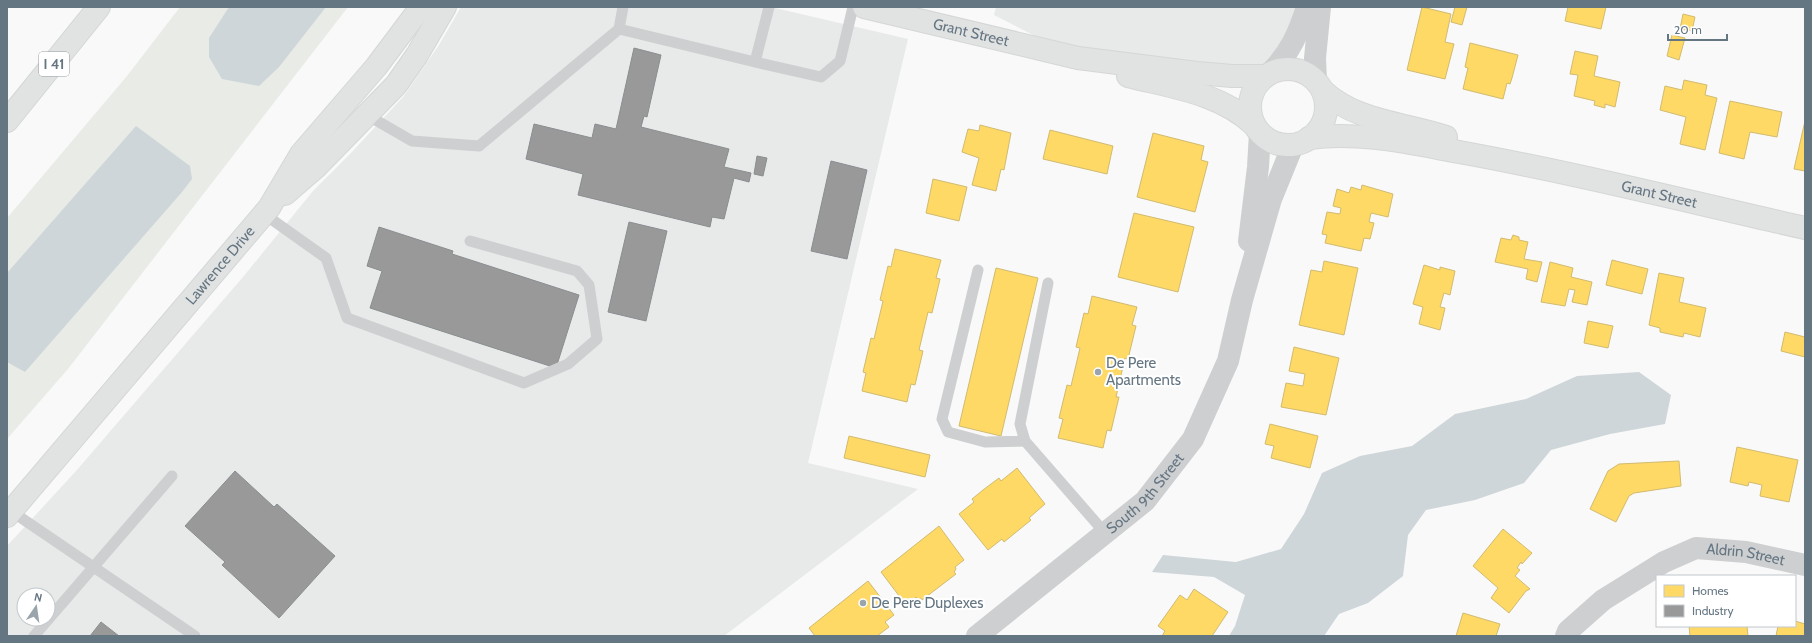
<svg xmlns="http://www.w3.org/2000/svg" width="1812" height="643" font-family="Cabin,sans-serif">
<style>
.built{fill:#e8e9e9;fill-rule:evenodd}
.green{fill:#e8ebe6}
.water{fill:#ced6d9}
.homes{fill:#ffd966;stroke:#d1bb6f}
.industry{fill:#999;stroke:#898e92}
.lines{fill:none;stroke-linecap:round;stroke-linejoin:round}
.secondary-casing{stroke:#d5d6d7;stroke-width:24}
.highway-casing{stroke:#d5d6d6;stroke-width:24}
.lane{stroke:#cecfd0;stroke-width:11}
.street{stroke:#cecfd0;stroke-width:22}
.secondary{stroke:#e1e2e2;stroke-width:22}
.highway{stroke:#e1e2e2;stroke-width:22}
.poi-dot{fill:#99a4ac;stroke:#fff;stroke-width:1.5}
.labels{text-anchor:middle;dominant-baseline:central;stroke-width:4;stroke-linejoin:round;paint-order:stroke}
.shield{fill:#fff;stroke:#939fa8;stroke-width:1}
.shield-label{font-size:14px;font-weight:bold;fill:#657683}
.street-label{font-size:15px;fill:#657683;stroke:#fff}
.poi-label{font-size:15px;fill:#657683;stroke:#fff;text-anchor:start}
</style>
<rect width="100%" height="100%" fill="#f9f9f9"/>
<path class="built" d="M461,7h310l137,32 -100,424 110,26 -194,147h-717v-90l69,-75 167,-194 70,-86 37,-37 53,-57 36,-52zM24,595h24v24h-24z
M996,7h316l-23,44 -52,30 -159,-23 -84,-43z"/>
<path class="green" d="M180,7h168l-280,362 -61,70v-221l120,-142z"/>
<path class="water" d="M229,7h97l-47,60 -20,19 -37,-7 -13,-22v-19z
M136,126l54,40 2,13 -10,13 -157,180 -18,-10v-89z
M1639,372l32,23 -6,29 -55,10 -59,16 -27,33 -49,17 -49,10 -18,25 -5,41 -35,27 -29,11 -15,22h-95l6,-10 10,-31 -31,-18 -62,-5 11,-17 73,7 45,-13 23,-35 18,-41 38,-17 52,-10 43,-32 71,-15 51,-23z"/>
<path class="homes" d="M1422,7l29,7 -6,28 9,2 -9,35 -38,-9z
M1455,7h12l-5,18 -11,-3z
M1568,7h38l-5,22 -36,-8z
M1683,14l12,3 -3,14 -12,-2z
M1672,35l13,3 -6,22 -12,-4z
M1470,43l48,12 -6,23 -2,6 -3,-1 -4,16 -40,-10 5,-21 -3,-1z
M1575,51l23,5 -4,20 26,6 -5,25 -10,-3v4l-11,-3 1,-4 -21,-5 4,-21 -8,-1z
M1684,80l23,5 -2,10 12,3 -12,52 -25,-6 6,-27 -26,-7 5,-24 17,4z
M1730,101l52,11 -5,25 -27,-5 -6,27 -25,-6z
M1805,121v50l-11,-2z
M980,125l31,8 -7,37 -3,-1 -5,22 -24,-6 7,-27 -17,-6 6,-23 11,2z
M1050,130l63,16 -6,28 -64,-15z
M1153,133l51,13 -3,14 7,2 -13,50 -58,-15z
M933,179l34,8 -8,34 -33,-8z
M1362,185l31,9 -5,23 -17,-4 -2,9 5,1 -4,16 -6,-1 -3,13 -36,-8 2,-8 -5,-1 5,-22 13,2 1,-6 -8,-2 4,-17 12,4 2,-6 10,3z
M1134,213l60,14 -16,65 -60,-15z
M1513,235l6,2v3l9,2 -4,17 18,3 -5,20 -11,-3 2,-10 -33,-7 6,-24 10,2z
M895,249l46,11 -5,18 4,1 -8,34 -4,-1 -9,38 4,1 -8,34 -4,-1 -4,18 -45,-11 4,-18 -3,-1 8,-34 3,1 9,-38 -3,-1 8,-34 3,1z
M1612,260l36,9 -6,25 -36,-9z
M1324,261l34,7 -14,67 -45,-10 12,-55 11,2z
M1550,262l23,6 -2,9 21,5 -5,23 -15,-3 3,-12 -6,-1 -4,17 -24,-4z
M1424,265l16,5v-3l15,4 -5,24 -6,-2 -4,14 5,1 -5,22 -21,-6 4,-17 -10,-3z
M996,268l42,10 -37,158 -42,-10z
M1659,273l25,5 -5,24 27,6 -6,29 -16,-4 -1,4 -23,-5v-4l-11,-3z
M1092,296l45,11 -5,18 4,1 -8,33 -3,-1 -9,39h3l-8,34 -4,-1 -4,18 -45,-10 5,-19 -4,-1 8,-33 4,1 9,-38 -4,-1 8,-34 4,1z
M1588,321l25,5 -5,22 -24,-5z
M1785,332l20,5v20l-24,-6z
M1294,347l45,11 -13,57 -45,-8 5,-24 17,3 2,-12 -16,-3z
M1270,424l48,12 -8,32 -39,-10 3,-12 -9,-2z
M849,436l81,19 -5,22 -81,-19z
M1737,447l61,13 -9,42 -29,-6 2,-11 -13,-3 -1,4 -18,-4z
M1679,461l2,25 -47,7 -5,3 -13,26 -26,-13 18,-38 11,-7z
M1017,468l28,36 -16,14 2,2 -27,22 -2,-3 -14,11 -29,-36 15,-12 -2,-3 11,-9 16,-12 2,3z
M939,526l25,34 -9,7 1,2 -2,3 2,2 -34,26 -1,-2 -3,2 -2,-3 -10,8 -25,-33z
M1503,529l29,24 -10,11 -1,-2 -4,6 3,2 -5,6 15,13 -4,2 -17,22 -18,-15 7,-10 -25,-22z
M868,581l26,34 -9,7 4,5 -12,9h-62l-6,-8z
M1194,589l34,23 -16,24h-50l3,-5 -7,-5 22,-31 7,5z
M1463,613l37,11 -4,12h-40z
M1795,621l10,3v12h-29l2,-10h17z
M1689,626h58l1,10h-58z"/>
<path class="industry" d="M634,48l27,7 -14,62 -3,-1 -3,11 88,22 -5,18 27,6 -2,9 -15,-4 -10,41 -12,-2 -2,10 -132,-32 5,-21 -57,-15 8,-35 58,14 3,-14 21,5z
M757,156l10,2 -4,18 -9,-2z
M831,161l36,9 -20,89 -36,-8z
M629,222l38,9 -21,90 -38,-9z
M379,227l74,24 -1,3 127,41 -23,73 -186,-60 12,-37 -15,-5z
M235,471l39,36 3,-3 58,52 -56,62 -57,-53 3,-3 -40,-36z
M101,622l18,14h-29z"/>
<g class="lines">
<defs>
<g id="secondary">
<path id="s3" d="M864,7l214,51 119,15 35,3h32"/>
<circle cx="1288" cy="107" r="38"/>
<path d="M1128,76c43,11 93,17 126,49"/>
<path d="M1323,91c34,31 81,32 123,46"/>
<path id="s4" d="M1309,138c50,-7 101,5 150,14 116,21 231,50 346,76"/>
<path d="M285,194l30,-26 81,-83 21,-30 28,-48"/>
<path id="s5" d="M7,516l262,-308 32,-54 75,-87 45,-60"/>
</g>
<path id="highway" d="M7,121l92,-114"/>
</defs>
<use href="#secondary" class="secondary-casing"/>
<use href="#highway" class="highway-casing"/>
<path class="lane" d="M619,29l136,33 66,15 19,-16 13,-54
M755,62l14,-55
M367,115l45,26 67,5 140,-117 4,-22
M264,214l62,44 21,60 177,65 44,-19 29,-25 -8,-54 -12,-14 -107,-30
M978,270l-36,149 6,13 37,10 40,-1
M1048,283l-28,141 5,17 80,92
M11,511l184,125
M34,636l138,-160"/>
<g class="street">
<path d="M1271,72c19,-19 28,-40 36,-65"/>
<path d="M1316,81l-1,-23 5,-51"/>
<path d="M1249,241l9,-74 2,-34"/>
<path id="s1" d="M977,636l168,-135 48,-62 35,-78 14,-61 29,-101 22,-54"/>
<path id="s2" d="M1566,636l2,-5 35,-31 61,-38 32,-14 50,4 59,13"/>
</g>
<use href="#secondary" class="secondary"/>
<use href="#highway" class="highway"/>
</g>
<g class="poi-dot">
<circle cx="1098" cy="372" r="4"/>
<circle cx="863" cy="603" r="4"/>
</g>
<g class="labels">
<rect class="shield" x="39" y="52" width="30" height="24" rx="3"/>
<g class="shield-label">
<text x="54" y="64">I 41</text>
</g>
<g class="street-label">
<text stroke="none"><textPath href="#s3" startOffset="110">Grant Street</textPath></text>
<text stroke="none"><textPath href="#s4" startOffset="356">Grant Street</textPath></text>
<text stroke="none"><textPath href="#s5" startOffset="329">Lawrence Drive</textPath></text>
<text stroke="none"><textPath href="#s1" startOffset="221">South 9th Street</textPath></text>
<text stroke="none"><textPath href="#s2" startOffset="209">Aldrin Street</textPath></text>
</g>
<g class="poi-label">
<text x="1106" y="363">De Pere<tspan x="1106" dy="17">Apartments</tspan></text>
<text x="871" y="603">De Pere Duplexes</text>
</g>
</g>
<rect width="1812" height="643" fill="none" stroke="#657683" stroke-width="16"/>
<rect x="1656" y="575" width="140" height="52" fill="#ffffff" stroke="#c1c8cd"/>
<rect x="1664" y="585" width="20" height="12" fill="#ffd966" stroke="#c1c8cd"/>
<text x="1692" y="595" font-size="12" fill="#657683">Homes</text>
<rect x="1664" y="605" width="20" height="12" fill="#999999" stroke="#c1c8cd"/>
<text x="1692" y="615" font-size="12" fill="#657683">Industry</text>
<g transform="translate(36 607) rotate(13)"><circle r="19" fill="#ffffff" stroke="#c1c8cd"/>
<path d="M0-3L7 15L0 10L-7 15Z" fill="#99a4ac"/>
<text y="-6" font-size="11" font-weight="bold" text-anchor="middle" fill="#657683">N</text>
</g>
<path d="M1668 34v6h59v-6" fill="none" stroke="#657683" stroke-width="2"/>
<text x="1674" y="34" font-size="12" fill="#657683" stroke="#ffffff" stroke-width="3" paint-order="stroke">20 m</text>
</svg>
